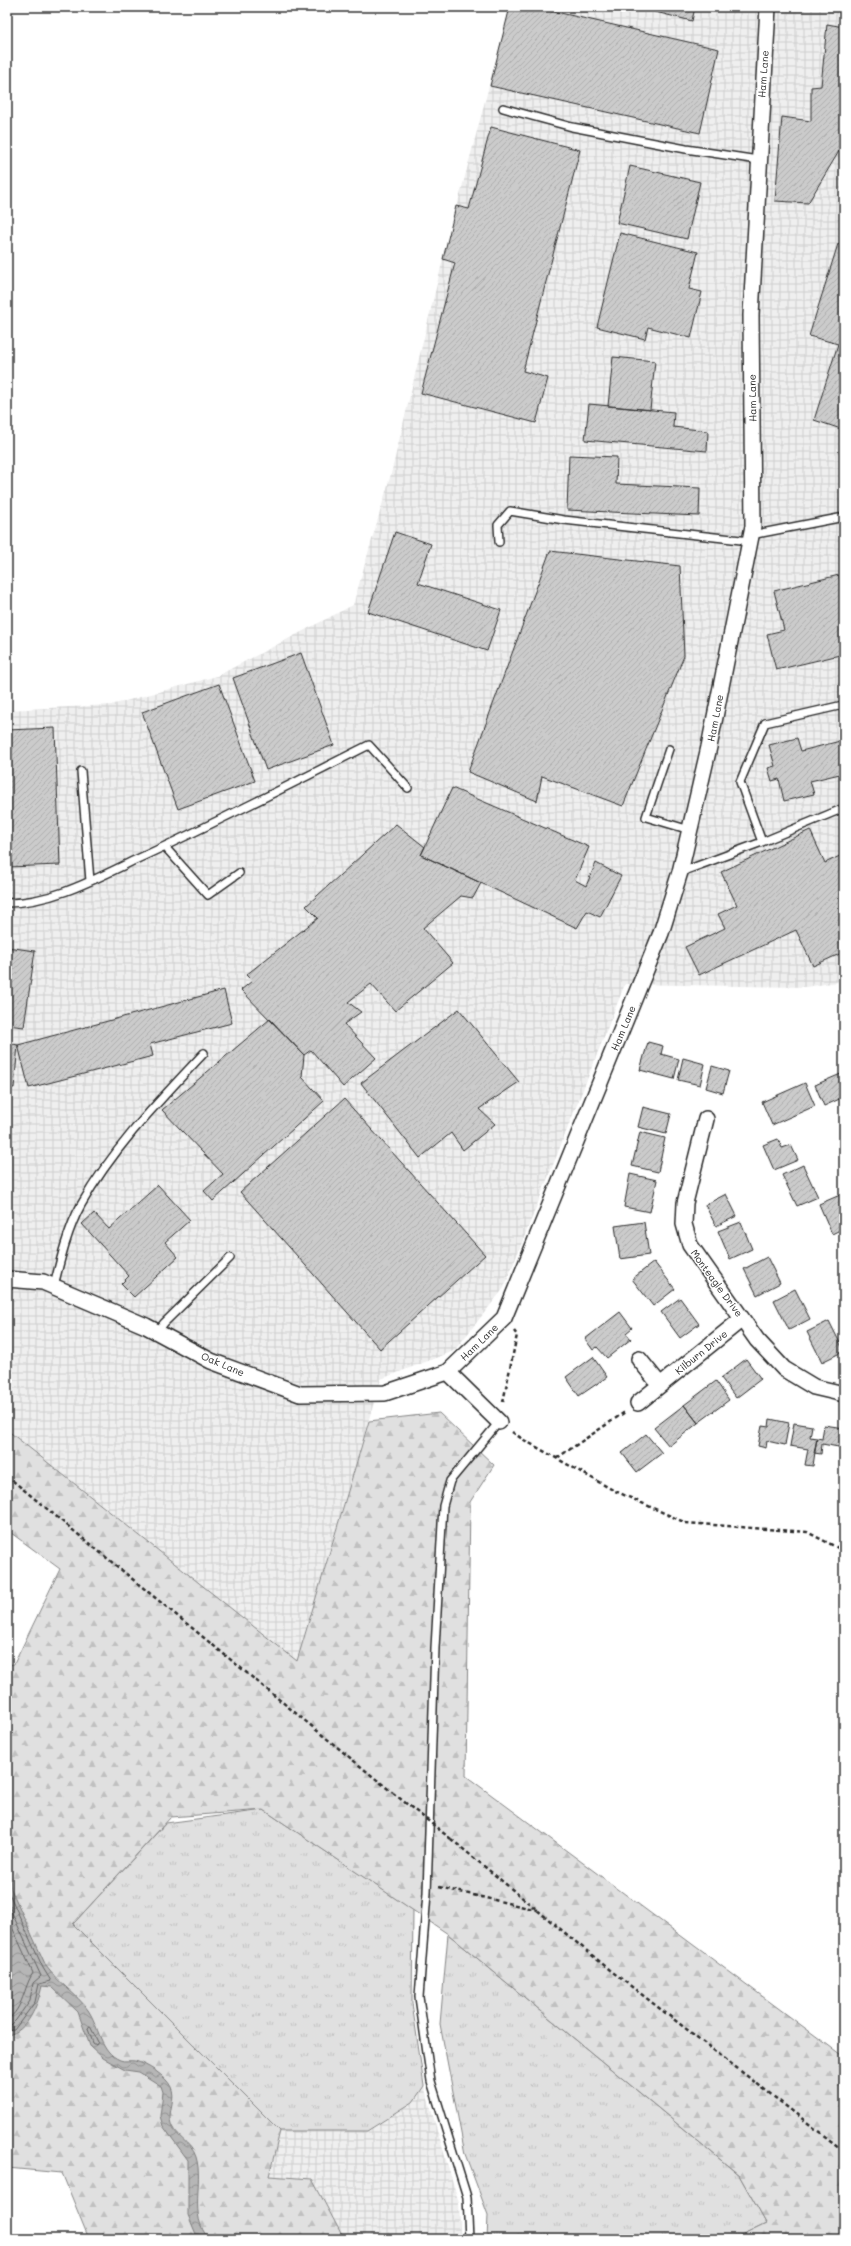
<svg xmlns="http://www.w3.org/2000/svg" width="851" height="2246" font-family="Mali,sans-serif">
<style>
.industrial{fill:url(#industrial-grid)}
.grass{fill:url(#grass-tufts);stroke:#868686}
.forest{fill:url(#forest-firs);stroke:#868686}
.water{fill:url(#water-waves);stroke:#7e7e7e}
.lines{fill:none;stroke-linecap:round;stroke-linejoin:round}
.shore{stroke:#636363;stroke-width:1}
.building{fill:url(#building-hatch);stroke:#2b2b2b}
.service-casing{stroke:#2b2b2b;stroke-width:10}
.minor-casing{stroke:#2b2b2b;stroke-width:18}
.path{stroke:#2b2b2b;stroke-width:2.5;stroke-dasharray:4 3;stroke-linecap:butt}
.service{stroke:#fff;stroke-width:7}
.minor{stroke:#fff;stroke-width:15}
.path-bridge{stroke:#2b2b2b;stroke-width:2.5;stroke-dasharray:4 3;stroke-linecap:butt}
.labels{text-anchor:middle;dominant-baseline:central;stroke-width:3;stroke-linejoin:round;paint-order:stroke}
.street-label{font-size:10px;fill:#2b2b2b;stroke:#fff}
</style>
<defs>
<pattern id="industrial-grid" width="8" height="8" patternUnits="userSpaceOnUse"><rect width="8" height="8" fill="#efefef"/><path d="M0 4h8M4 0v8" fill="none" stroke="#cdcdcd"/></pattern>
<pattern id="grass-tufts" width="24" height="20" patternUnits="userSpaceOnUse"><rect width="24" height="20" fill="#e0e0e0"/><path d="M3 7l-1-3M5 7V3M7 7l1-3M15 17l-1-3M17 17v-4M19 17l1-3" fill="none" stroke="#c0c0c0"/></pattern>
<pattern id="forest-firs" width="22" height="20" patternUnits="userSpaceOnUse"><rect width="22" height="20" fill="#e0e0e0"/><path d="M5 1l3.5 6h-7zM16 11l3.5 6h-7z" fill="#c0c0c0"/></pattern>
<pattern id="water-waves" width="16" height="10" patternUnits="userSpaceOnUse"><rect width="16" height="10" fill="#b6b6b6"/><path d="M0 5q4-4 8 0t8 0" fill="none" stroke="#949494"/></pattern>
<pattern id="building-hatch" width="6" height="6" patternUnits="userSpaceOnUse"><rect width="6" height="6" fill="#cbcbcb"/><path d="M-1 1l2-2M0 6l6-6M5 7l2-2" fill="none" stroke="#aeaeae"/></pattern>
</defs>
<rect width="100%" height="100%" fill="#fff"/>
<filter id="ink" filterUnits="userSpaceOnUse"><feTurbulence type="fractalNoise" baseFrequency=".025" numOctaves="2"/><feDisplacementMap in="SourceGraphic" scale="8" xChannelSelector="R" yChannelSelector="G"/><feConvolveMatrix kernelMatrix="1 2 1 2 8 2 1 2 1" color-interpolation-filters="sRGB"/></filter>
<g filter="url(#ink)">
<path class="industrial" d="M510,7h334v974l-38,6 -181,-3 -121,304 -50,63 -73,28 -84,282 -290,-231v-720l104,-5 106,-29 136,-71 38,-131 52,-215z
M424,2086l35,117 1,36h-116l-32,-60 -43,-3 11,-45h87l46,-29z"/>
<path class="grass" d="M264,1810l149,100 -1,93 12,83 -11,16 -46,29h-87l-207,-207 93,-101z
M448,1934l291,241 27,48 -33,16h-246l1,-24 -23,-61 -25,-130z"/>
<path class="forest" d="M439,1413l55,52 -24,37 -4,274 378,281v182h-111l33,-16 -27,-48 -291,-241 -184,-124 -93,7 -98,107 207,207 -11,45 43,3 32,60h-255l-27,-66 -55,-5v-503l7,-1 46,-95 -53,-39v-100l290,231 72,-240z"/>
<path class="water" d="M7,1875l3,2 1,12 35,77c12,17 30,27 42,44 11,16 12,42 32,50 4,2 10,0 15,1 12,3 31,15 36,26 5,10 -2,23 -1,33 2,16 22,22 26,37 8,26 -8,58 13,82h-11l-10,-24v-55l-25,-34 -3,-10 3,-24 -2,-6 -22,-14 -14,-2 -22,-12 -13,-12 -12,-34 -26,-25 -10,-1c-4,18 -14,46 -35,49z"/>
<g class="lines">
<path class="shore" d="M7,1889l36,79 8,13 -12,3 -4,18 -21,28 -7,1
M7,1902l34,74 -8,7 -3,17 -14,20 -5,5 -4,1
M7,1916l26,57c-10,15 -9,35 -26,47
M90,2026l8,16 -2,3 -3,-2 -5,-14z"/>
</g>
<path class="building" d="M510,7h24l185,42 -19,84 -210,-47z
M635,7h60l-3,14z
M827,24l17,3v116l-36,60 -33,-2 7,-84 29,4v-34l10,-1z
M491,127l89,23 -57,221 25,7 -12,45 -115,-30 34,-130 -12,-4 13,-53 13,3z
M630,166l70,16 -13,57 -70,-16z
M620,233l78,19 -9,37 13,3 -11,46 -43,-11 -3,12 -48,-12z
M838,244l6,2v184l-30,-10 24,-76 -29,-8z
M613,357l42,4 -5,49 -42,-4z
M589,404l85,8 -1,15 35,4 -1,20 -122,-11z
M569,455l48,2 -1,27 84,4 -1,28 -132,-6z
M395,532l36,12 -13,39 83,27 -14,41 -119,-39z
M550,551l130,15 4,90 -61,150 -81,-30 -5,25 -69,-29z
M839,575l5,21v58l-68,16 -9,-36 17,-4 -10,-39z
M301,653l33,92 -68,25 -33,-92z
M219,684l36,97 -77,28 -36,-97z
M55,728l5,137 -53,2v-137z
M797,738l4,13 43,-11v33l-34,8 4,13 -30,7 -5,-22 -7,2 -4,-13 7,-2 -6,-21z
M452,788l137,59 -14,33 11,6 10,-23 25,13 -21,41 -13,-6 -10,17 -156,-73z
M396,824l29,23 -4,8 60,28 -8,15 -12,-2 -38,32 30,35 -58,48 -24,-27 -23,18 13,10 -17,12 32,34 -33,29 -32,-37 -7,5 -63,-65 11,-9 -6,-6 72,-57 -12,-12z
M810,830l15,33 19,-9v98l-31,14 -17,-36 -97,45 -14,-28 40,-19 -7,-14 19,-9 -16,-33z
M7,947l28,4 -11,76 -17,-2z
M224,990l8,33 -82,21 3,12 -124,32 -11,-43z
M459,1009l60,73 -40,27 16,15 -32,26 -12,-17 -31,25 -59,-75z
M270,1019l34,36 -2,22 22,24 -111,100 -9,-10 19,-17 -61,-64z
M648,1042l15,4 -2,8 18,5 -5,20 -34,-9z
M7,1043l11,2 -4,43 -7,-1z
M683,1058l22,6 -5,21 -22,-5z
M712,1066l17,5 -6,22 -17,-5z
M843,1073l1,24 -20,9 -9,-21z
M805,1083l10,23 -43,19 -10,-23z
M344,1099l141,156 -105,94 -140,-157z
M643,1107l28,7 -5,20 -28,-7z
M640,1132l25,6 -7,34 -26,-6z
M778,1139l4,9 9,-3 7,15 -24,10 -11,-25z
M803,1165l15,32 -21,9 -15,-31z
M630,1174l27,6 -7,32 -26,-5z
M158,1185l32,35 -25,22 13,15 -44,40 -13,-13 8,-8 -47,-52 12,-11 15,16z
M726,1194l11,22 -21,10 -11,-21z
M840,1195l4,8v25l-12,6 -13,-30z
M644,1222l5,33 -29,4 -5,-33z
M741,1222l11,27 -22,10 -12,-28z
M767,1257l13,26 -23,12 -13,-26z
M654,1262l21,27 -22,17 -21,-27z
M795,1289l15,30 -21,11 -15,-30z
M680,1298l19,26 -19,14 -19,-26z
M620,1312l12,16 -6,5 5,6 -24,19 -10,-11 -4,3 -8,-11z
M829,1321l15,30 -22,11 -15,-30z
M593,1357l14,20 -28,19 -13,-19z
M746,1359l15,20 -25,19 -15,-20z
M716,1381l13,19 -31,23 -14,-18z
M684,1405l14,18 -29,23 -15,-18z
M770,1419l19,4 -4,22 -18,-4 -1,7 -8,-2 4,-20 7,1z
M794,1423l18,3 -2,11 7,1 -4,28 -8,-1 3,-16 -18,-3z
M824,1425l20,3v20l-22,-4 -1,10 -7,-1 3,-15 5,1z
M646,1434l16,19 -25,19 -15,-19z"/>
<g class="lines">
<defs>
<path id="service" d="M503,108l69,19 114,22 72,11
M751,535l93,-18
M499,542l-1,-17 12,-14 54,9 186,21
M669,749l-23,68 44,13
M81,771l9,110
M762,842l-22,-60 25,-59 78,-18
M165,847l43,48 31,-22
M681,872l81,-30 82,-34
M7,903c45,0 88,-24 128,-43 79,-36 156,-76 234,-115l39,43
M54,1286c6,-25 14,-58 27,-81 32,-57 78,-104 123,-152
M157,1332l7,-9 66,-65
M469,2239l-2,-42 -36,-116 -12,-84 8,-104 8,-245 8,-142 7,-25 49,-59"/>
<path id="minor" d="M706,1119l-21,84 -1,21 6,21 67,95 27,29 30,18 30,7
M7,1279l36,3 103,44 65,35 89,33 85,-1 63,-21 56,-54 157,-385 19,-61 29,-125 44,-221 -2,-211 17,-308
M639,1359l21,26
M448,1372l51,50
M638,1403l104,-84"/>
</defs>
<use href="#service" class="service-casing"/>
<use href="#minor" class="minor-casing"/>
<path class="path" d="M503,1402l14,-67 -3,-4
M512,1432l12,8 89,50 73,33 121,9 37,19
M557,1458l68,-46
M7,1476l386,317
M451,1839l159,131 234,181
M439,1887l98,23"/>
<use href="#service" class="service"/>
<use href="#minor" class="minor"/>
<path class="path-bridge" d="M393,1793l58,46"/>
</g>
</g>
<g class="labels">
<g class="street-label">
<text transform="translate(763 74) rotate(-86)">Ham Lane</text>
<text transform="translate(752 398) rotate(-91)">Ham Lane</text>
<text transform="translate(715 718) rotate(-79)">Ham Lane</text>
<text transform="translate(623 1028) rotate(-67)">Ham Lane</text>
<text transform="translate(717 1283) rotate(54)">Monteagle Drive</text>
<text transform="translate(479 1342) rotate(-44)">Ham Lane</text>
<text transform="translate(701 1352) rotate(-39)">Kilburn Drive</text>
<text transform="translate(223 1364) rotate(23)">Oak Lane</text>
</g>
</g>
<rect width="851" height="2246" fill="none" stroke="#fff" stroke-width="24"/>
<rect x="12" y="12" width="827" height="2222" fill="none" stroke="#2b2b2b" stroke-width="1.5" filter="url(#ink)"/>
</svg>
